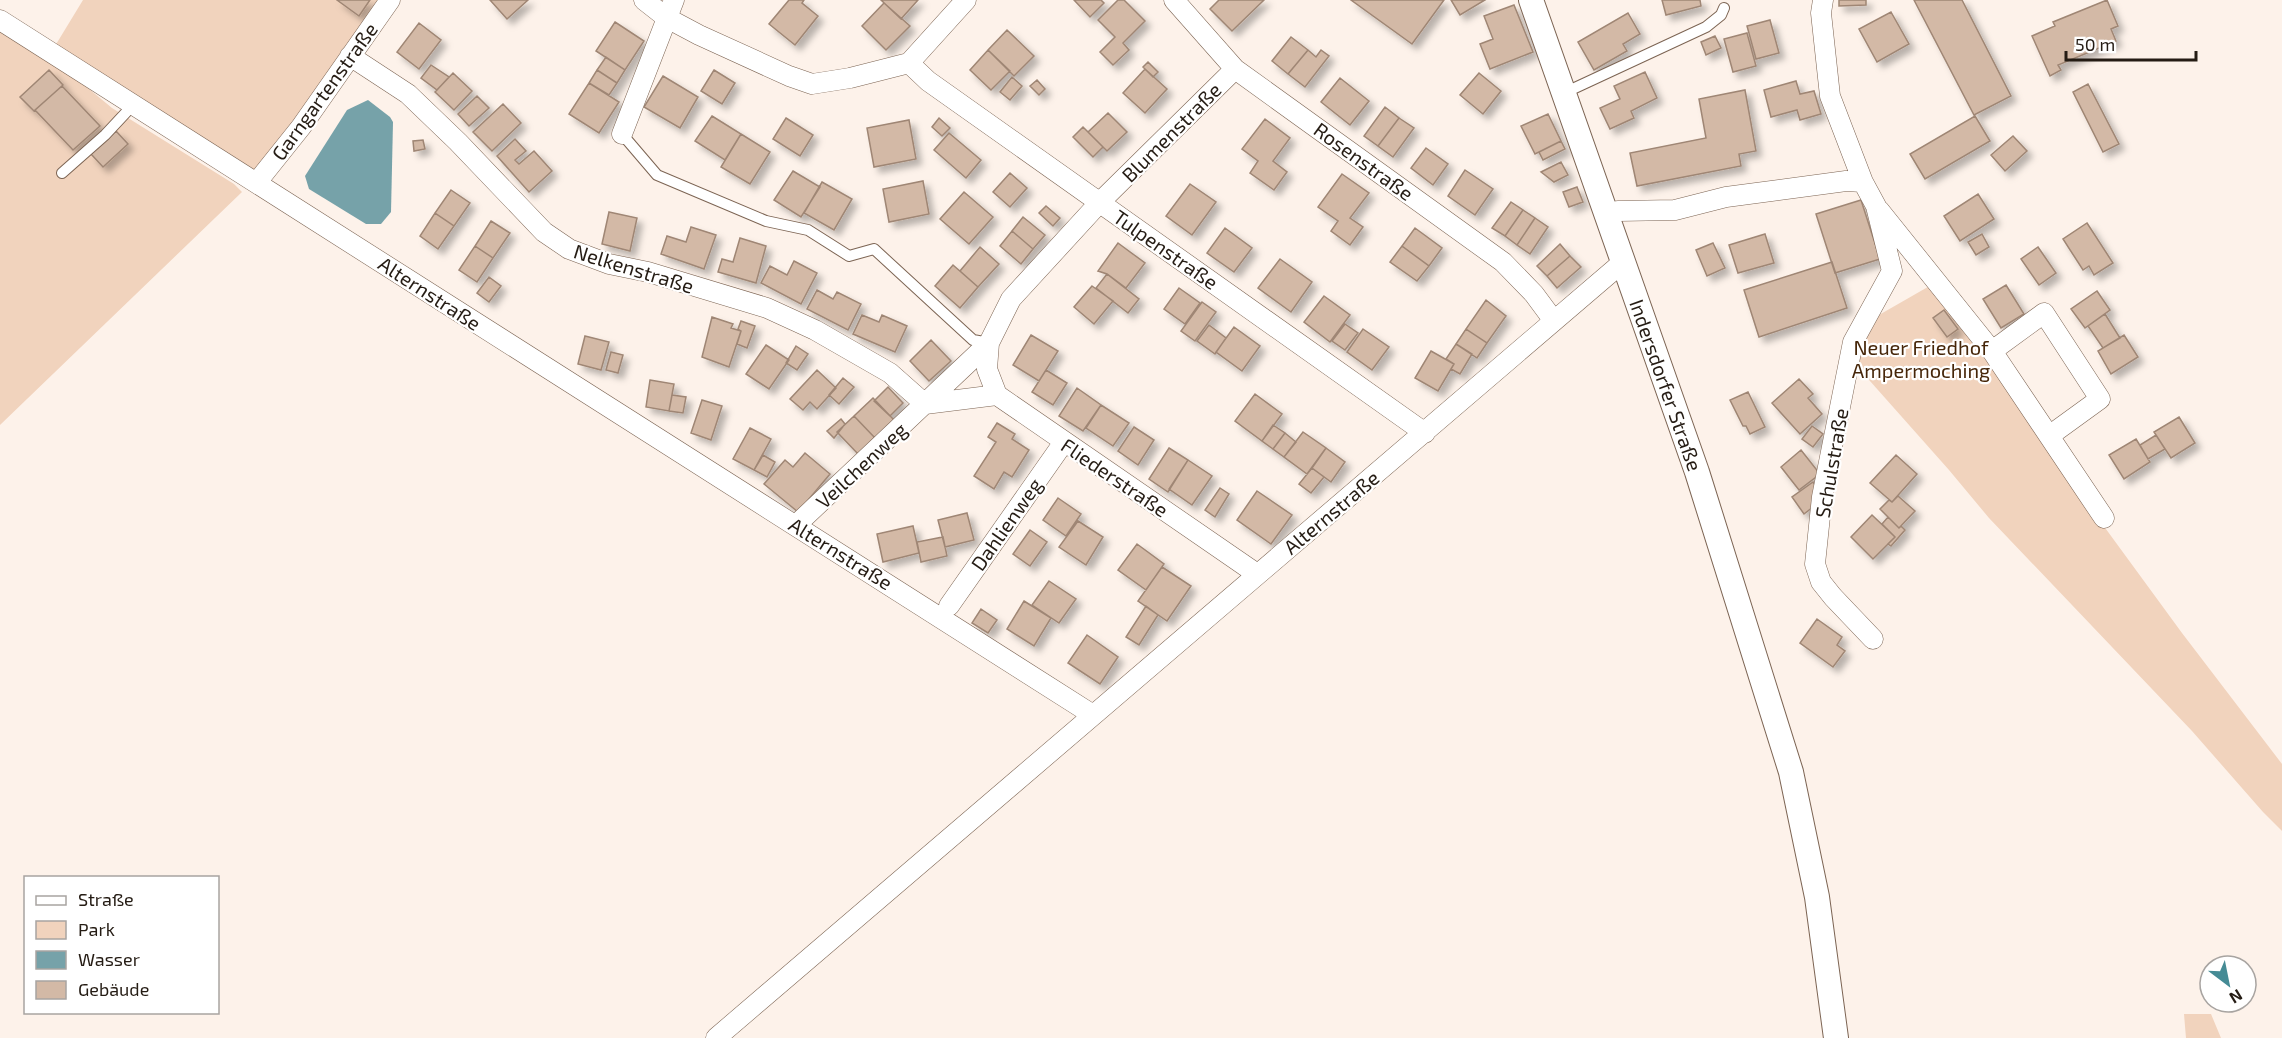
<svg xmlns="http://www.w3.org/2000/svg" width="2282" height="1038" font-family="'Exo 2',sans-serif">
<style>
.green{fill:#f1d3bd}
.water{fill:#76a2a9}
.building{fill:#d3b9a6;stroke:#9f8674;stroke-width:1.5;filter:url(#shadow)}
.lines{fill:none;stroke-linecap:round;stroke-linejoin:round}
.service-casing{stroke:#7c6453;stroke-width:12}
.minor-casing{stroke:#7c6453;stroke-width:21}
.tertiary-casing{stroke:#7c6453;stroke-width:26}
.service{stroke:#fff;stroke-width:10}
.minor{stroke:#fff;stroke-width:20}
.tertiary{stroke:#fff;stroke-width:24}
.labels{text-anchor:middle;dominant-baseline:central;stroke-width:4.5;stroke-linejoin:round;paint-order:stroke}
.street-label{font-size:20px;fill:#251c14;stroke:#fff}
.park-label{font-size:20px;fill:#462609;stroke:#fff}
</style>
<defs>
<filter id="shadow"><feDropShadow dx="5.5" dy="5.5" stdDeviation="3" flood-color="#0004"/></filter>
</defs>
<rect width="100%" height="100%" fill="#fdf2ea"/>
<path class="green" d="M83,0h300l-126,171 -202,-125z
M0,30l35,24 30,15 47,39 122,76 8,8 -242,233z
M1933,284l121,174 128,175 100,131v67l-19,-19 -71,-81 -203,-213 -40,-48 -95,-107 18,-44z
M2184,1014h27l10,24h-35z"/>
<path class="water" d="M368,100l22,17 3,5 -2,90 -10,12h-15l-57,-35 -4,-13 42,-66z"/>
<path class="building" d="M337,0h33l-11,16z
M490,0h38l-21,19z
M789,0h15l-2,3 16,13 -23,29 -26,-21z
M881,0h37l-17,19z
M1074,0h27l3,3 -14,14z
M1118,0h6l21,21 -22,22 6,7 -16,15 -13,-13 15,-15 -17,-17z
M1219,0h45l-32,31 -22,-22z
M1351,0h93l-32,44z
M1451,0h34l-25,15z
M1662,0h38l1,6 -35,9z
M1839,0h27v5l-27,1z
M1914,0h48l49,96 -37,19z
M2107,0l11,26 -7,3 5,12 -58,24 3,5 -11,6 -18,-40 23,-10 -2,-4z
M884,3l26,23 -24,24 -24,-24z
M1514,5l19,47 -43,17 -10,-25 13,-5 -9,-23z
M1891,12l18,32 -32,18 -18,-33z
M1628,13l12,21 -17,10 4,7 -33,19 -16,-28z
M1770,20l9,33 -23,6 -9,-33z
M615,22l29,19 -19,29 -29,-19z
M419,23l22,17 -22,29 -22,-17z
M1007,30l27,26 -20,20 -26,-26z
M1747,33l9,33 -23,6 -9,-33z
M1715,36l6,12 -15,7 -5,-13z
M1291,37l17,13 -20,24 -16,-13z
M988,50l22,21 -19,19 -21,-20z
M1308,50l8,7 5,-7 8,6 -24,31 -17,-13z
M606,57l19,13 -8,13 -20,-13z
M1148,62l10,10 -5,5 -10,-10z
M431,65l18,12 -12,13 -16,-12z
M1145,69l22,20 -22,24 -22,-20z
M49,70l14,15 -29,26 -14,-14z
M597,70l20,13 -8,12 -20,-12z
M714,70l21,13 -13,21 -21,-13z
M1645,72l12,26 -26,13 3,7 -24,11 -10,-21 20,-9 -6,-13z
M453,73l19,18 -18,19 -19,-18z
M1479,73l22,18 -18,23 -23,-19z
M663,76l35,21 -18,31 -36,-21z
M1012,77l10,9 -12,14 -10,-8z
M1340,78l29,23 -19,24 -29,-23z
M1037,80l8,9 -6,6 -9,-9z
M1796,81l4,13 14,-3 7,23 -21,6 -3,-10 -26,7 -7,-27z
M589,83l30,19 -20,31 -30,-19z
M2088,84l31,60 -16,8 -30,-60z
M62,86l38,40 -27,24 -38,-40z
M1745,90l11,61 -17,3 2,12 -104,20 -7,-33 76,-15 -7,-39z
M477,96l12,12 -20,18 -11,-12z
M503,104l18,19 -29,28 -19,-19z
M1385,107l14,11 -21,28 -14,-10z
M1108,113l19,19 -20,19 -19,-19z
M1548,114l13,27 -26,13 -14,-28z
M712,116l29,18 -16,26 -30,-19z
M1975,116l15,25 -65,38 -15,-25z
M786,118l27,17 -13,21 -27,-17z
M939,118l11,10 -8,8 -10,-9z
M1399,118l15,10 -21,29 -15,-11z
M1265,119l25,19 -17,23 14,11 -13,18 -24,-17 8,-12 -16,-12z
M909,120l7,39 -42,8 -7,-39z
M1083,127l20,20 -10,10 -20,-20z
M116,131l12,13 -25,23 -12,-13z
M949,133l32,27 -15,18 -32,-28z
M741,134l29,18 -20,32 -29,-17z
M2013,136l14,15 -22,20 -14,-16z
M515,139l11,12 -11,9 4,4 15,-13 18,20 -23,21 -32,-36z
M423,140l2,9 -11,2 -1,-10z
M1561,141l4,8 -22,11 -4,-8z
M1426,148l22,16 -15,21 -22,-17z
M1561,162l7,13 -14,7 -13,-10z
M1465,170l28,19 -18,26 -27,-19z
M793,171l27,16 -19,30 -27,-17z
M1010,173l17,15 -17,19 -17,-15z
M1342,174l27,19 -19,25 13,9 -13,18 -19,-14 7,-10 -20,-14z
M923,181l6,33 -40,8 -6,-33z
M822,182l30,17 -18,31 -30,-17z
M1190,184l26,18 -24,33 -26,-19z
M1577,187l6,15 -14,5 -6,-15z
M451,190l19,13 -16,23 -19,-13z
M964,192l29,25 -24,27 -29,-25z
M1978,194l16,25 -34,22 -16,-25z
M1861,200l19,59 -45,14 -19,-59z
M1511,202l12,8 -18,26 -13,-8z
M1046,206l14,12 -7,8 -14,-13z
M1523,210l12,8 -18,27 -12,-9z
M609,212l28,6 -7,33 -28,-7z
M435,213l19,13 -16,23 -18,-13z
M1023,217l22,18 -12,14 -21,-18z
M1535,218l13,9 -18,27 -13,-9z
M491,221l19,12 -17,25 -18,-12z
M2087,223l26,40 -19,12 -5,-9 -6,4 -20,-31z
M691,227l25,8 -12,34 -43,-15 6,-18 19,6z
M1225,228l27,20 -18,24 -27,-19z
M1415,228l27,20 -13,18 -27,-20z
M1012,231l21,18 -12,15 -21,-18z
M1765,234l9,29 -36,10 -9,-28z
M1982,234l7,13 -13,8 -8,-13z
M740,238l26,8 -10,37 -38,-11 4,-13 11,3z
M1118,243l27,20 -19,25 -19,-14 -9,-3z
M1713,243l12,25 -18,8 -11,-26z
M1560,244l10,12 -23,20 -10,-10z
M475,246l18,12 -16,24 -18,-12z
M1402,246l27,20 -12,15 -27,-19z
M980,247l19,17 -21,23 -18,-16z
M2038,247l18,26 -17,12 -18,-26z
M1570,256l11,11 -24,21 -10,-12z
M1280,259l32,23 -21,30 -33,-24z
M794,261l23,12 -16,31 -40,-21 9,-17 17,9z
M1832,262l15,46 -88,29 -15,-47z
M953,265l25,22 -18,21 -25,-22z
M1107,274l32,25 -11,14 -32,-25z
M489,277l12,9 -12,16 -12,-9z
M2006,285l18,29 -23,14 -18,-29z
M1092,286l21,15 -19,23 -20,-17z
M1179,288l21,15 -15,21 -21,-15z
M817,290l16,9 4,-7 24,12 -13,26 -41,-21z
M2097,291l13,19 -25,18 -14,-19z
M1324,296l26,19 -20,27 -26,-20z
M1486,300l20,16 -19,27 -21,-14z
M1202,302l14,10 -21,29 -14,-10z
M1944,310l14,19 -11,8 -14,-19z
M2105,314l15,24 -17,10 -15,-22z
M862,315l17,7 3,-7 25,11 -12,26 -42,-18z
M712,317l21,7 -2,4 10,3 -12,36 -27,-10z
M741,321l14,5 -8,22 -10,-4 4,-13 -3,-2z
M1345,324l13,9 -13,17 -13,-9z
M1209,325l17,13 -11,16 -18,-13z
M1234,327l26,19 -18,25 -26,-19z
M1363,329l26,18 -17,23 -25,-18z
M1466,329l21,14 -10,15 -21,-14z
M1031,335l27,16 -19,30 -26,-16z
M2124,335l14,22 -27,17 -13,-23z
M585,336l24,6 -8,28 -23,-6z
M931,340l20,21 -22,20 -19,-20z
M1456,344l16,10 -12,20 -9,-5 3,-5 -8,-5z
M766,345l23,15 -20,29 -23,-15z
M796,346l12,8 -11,16 -11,-7z
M1431,351l23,13 -16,27 -23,-13z
M611,352l12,3 -5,18 -12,-3z
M817,370l19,18 -19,21 -7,-7 -7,8 -13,-11z
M1046,370l21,13 -14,22 -21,-13z
M843,378l11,9 -15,17 -10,-9z
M1799,379l14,15 -5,4 14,16 -22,20 -28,-31z
M650,380l24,4 -5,27 -23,-4z
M888,387l15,16 -13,13 -16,-15z
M1077,388l24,17 -18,26 -24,-15z
M1748,392l17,35 -15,7 -4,-8h-3l-13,-26z
M1255,394l27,20 -20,27 -27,-20z
M672,395l14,2 -3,16 -14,-2z
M873,398l21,22 -19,18 -21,-22z
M702,400l20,6 -11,34 -20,-7z
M1101,405l28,18 -16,23 -27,-18z
M854,416l21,22 -17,16 -21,-22z
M2179,417l16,26 -24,15 -17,-26z
M841,419l4,5 -11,14 -7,-7z
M997,423l18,11 -3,5 17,11 -17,27 -8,-5 -10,17 -20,-13 22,-34 -8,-5z
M1273,425l12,8 -12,16 -11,-8z
M1812,426l11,8 -10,13 -11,-8z
M1134,427l20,13 -16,25 -20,-14z
M750,428l21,11 -17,31 -21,-11z
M1303,432l23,16 -19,26 -23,-17z
M1285,433l11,9 -12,15 -11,-8z
M2156,435l9,14 -17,10 -8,-14z
M2136,439l14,23 -26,17 -15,-24z
M1169,448l19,12 -20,32 -19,-13z
M1326,448l19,14 -14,20 -19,-14z
M1801,450l19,24 -21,16 -18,-23z
M805,453l25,21 -32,38 -34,-28 21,-24 8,7z
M763,455l12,7 -8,15 -13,-7z
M1896,455l21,19 -25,28 -22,-19z
M1188,460l24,16 -20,29 -23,-16z
M1312,468l12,9 -13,16 -12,-9z
M1813,482l6,9 -1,12 -14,11 -12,-17z
M1220,488l9,6 -14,23 -10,-7z
M1257,491l35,24 -21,29 -34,-24z
M1898,496l17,15 -16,17 -19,-19 9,-9 3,2z
M1058,498l23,16 -15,22 -23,-16z
M967,513l7,27 -29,7 -7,-27z
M1872,515l23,22 -22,22 -22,-22z
M1888,517l11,11 2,-2 4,4 -14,16 -3,-2 7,-7 -13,-13z
M1078,521l25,16 -17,28 -27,-18z
M913,526l6,27 -36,9 -6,-28z
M1030,530l17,12 -17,24 -17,-12z
M943,537l4,19 -26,6 -4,-20z
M1137,544l27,20 -18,26 -28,-20z
M1162,567l29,19 -24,35 -29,-20z
M1049,581l27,18 -17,24 -27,-18z
M1024,601l27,17 -17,28 -27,-17z
M1146,606l12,9 -19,30 -13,-8z
M981,609l16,11 -9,13 -16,-10z
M1817,619l25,18 -5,8 8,6 -12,16 -33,-24z
M1087,635l31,22 -18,27 -32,-21z"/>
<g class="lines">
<defs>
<path id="service" d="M1564,93l142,-66 15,-12 3,-7
M622,134l35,41 109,46 42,9 41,26 25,-7 99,91 16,3
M62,173l43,-38 28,-30"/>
<path id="minor" d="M644,0l23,18 32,17 90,41 23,8 38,-6 59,-15 57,-63
M1174,0l61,69 268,193 31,32 20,27
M1823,0l-2,13 9,83 33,86 13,24 16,65 -39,71 -31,155 -7,67 6,18 12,15 40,42
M0,20l1093,695
M350,56l58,38 50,48 86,90 25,17 40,15 39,8 119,36 48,22 75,43 35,31 72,-9
M909,63l19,18 497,352
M1235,69l-135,133 -89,97 -22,44 -2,26 10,26 260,179
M622,134l52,-134
M257,182l44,-55 89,-127
M1879,210l113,141 112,167
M1606,214l12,-3 57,-1 51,-13 120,-16 17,1
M1992,351l52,-38 56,86 -51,37
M796,525l193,-182
M949,606l115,-164
M716,1038l907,-776"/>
<g id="tertiary">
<path id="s1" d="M1531,0l166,472 94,300 26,125 19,141"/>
</g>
</defs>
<use href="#service" class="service-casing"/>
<use href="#minor" class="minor-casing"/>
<use href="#tertiary" class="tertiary-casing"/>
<use href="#service" class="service"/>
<use href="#minor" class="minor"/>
<use href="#tertiary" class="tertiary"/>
</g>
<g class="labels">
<g class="street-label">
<text transform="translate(324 91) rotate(-54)">Garngartenstraße</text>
<text transform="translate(1171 132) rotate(-45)">Blumenstraße</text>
<text transform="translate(1364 161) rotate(36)">Rosenstraße</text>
<text transform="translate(1166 249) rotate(35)">Tulpenstraße</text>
<text transform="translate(634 268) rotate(17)">Nelkenstraße</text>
<text transform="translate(430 293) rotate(33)">Alternstraße</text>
<text stroke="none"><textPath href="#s1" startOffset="408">Indersdorfer Straße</textPath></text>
<text transform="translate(1831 463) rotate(-80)">Schulstraße</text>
<text transform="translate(861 465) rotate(-43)">Veilchenweg</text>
<text transform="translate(1115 477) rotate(34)">Fliederstraße</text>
<text transform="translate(1331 512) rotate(-40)">Alternstraße</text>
<text transform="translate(1006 524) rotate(-55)">Dahlienweg</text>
<text transform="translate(841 553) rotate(32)">Alternstraße</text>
</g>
<g class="park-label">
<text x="1921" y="347">Neuer Friedhof<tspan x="1921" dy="23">Ampermoching</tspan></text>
</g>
</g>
<rect x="24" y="876" width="195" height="138" fill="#ffffff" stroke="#a8a4a1" stroke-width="1.5"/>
<rect x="36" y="896" width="30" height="9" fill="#ffffff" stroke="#a8a4a1" stroke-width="1.5"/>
<text x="78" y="906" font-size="18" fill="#251c14">Straße</text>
<rect x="36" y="921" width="30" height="18" fill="#f1d3bd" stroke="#a8a4a1" stroke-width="1.5"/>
<text x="78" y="936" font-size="18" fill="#251c14">Park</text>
<rect x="36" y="951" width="30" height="18" fill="#76a2a9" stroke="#a8a4a1" stroke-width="1.5"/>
<text x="78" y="966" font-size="18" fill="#251c14">Wasser</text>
<rect x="36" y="981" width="30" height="18" fill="#d3b9a6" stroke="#a8a4a1" stroke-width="1.5"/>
<text x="78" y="996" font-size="18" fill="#251c14">Gebäude</text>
<g transform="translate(2228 984) rotate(148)"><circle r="28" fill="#ffffff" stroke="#a8a4a1" stroke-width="1.5"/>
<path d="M0-4.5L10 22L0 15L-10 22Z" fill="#458b95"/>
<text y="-9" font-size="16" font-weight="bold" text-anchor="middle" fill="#251c14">N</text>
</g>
<path d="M2066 51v9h130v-9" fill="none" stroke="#251c14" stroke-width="3"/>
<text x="2075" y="51" font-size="18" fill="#251c14" stroke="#ffffff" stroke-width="4.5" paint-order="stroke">50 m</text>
</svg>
